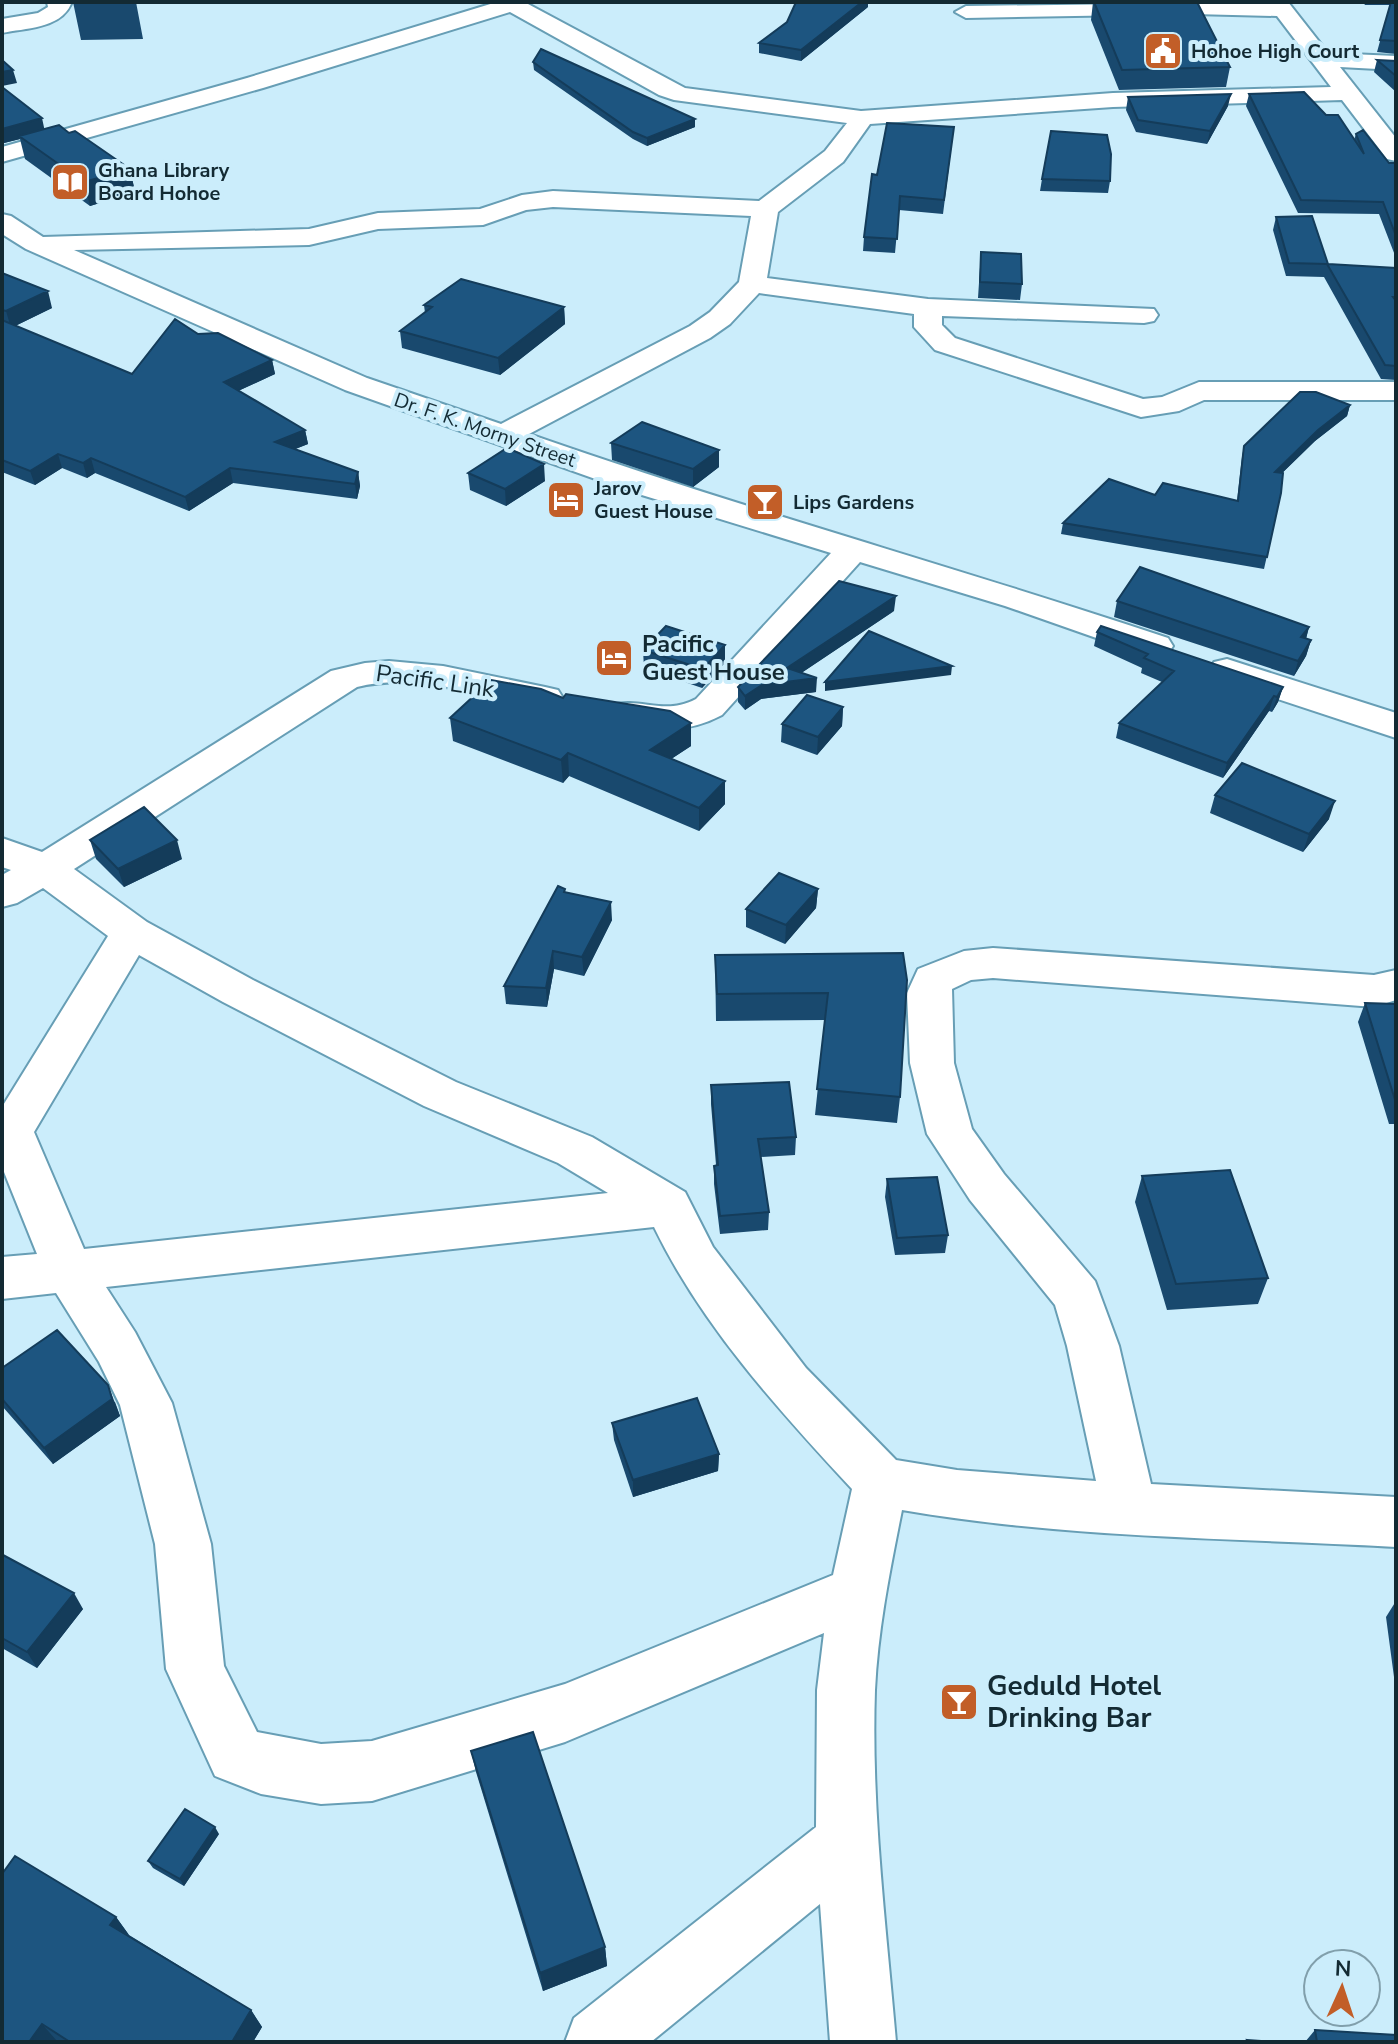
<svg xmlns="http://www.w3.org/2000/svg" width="1398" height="2044" font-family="'Nunito Sans',sans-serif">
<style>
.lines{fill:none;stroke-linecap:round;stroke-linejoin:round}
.minor-casing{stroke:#679eb5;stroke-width:4}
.minor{fill:#fff;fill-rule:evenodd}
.wall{fill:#19496e}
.shaded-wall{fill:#143c5a}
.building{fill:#1d5580;stroke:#143c5a;stroke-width:2}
.labels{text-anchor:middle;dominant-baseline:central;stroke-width:8;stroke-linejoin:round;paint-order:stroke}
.far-poi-label{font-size:20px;font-weight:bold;fill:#132a33;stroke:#cbedfb;text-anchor:start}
.far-street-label{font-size:20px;fill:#132a33;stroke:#cbedfb}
.poi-label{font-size:24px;font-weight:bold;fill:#132a33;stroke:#cbedfb;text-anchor:start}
.street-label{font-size:24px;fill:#132a33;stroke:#cbedfb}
.near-poi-label{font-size:28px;font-weight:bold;fill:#132a33;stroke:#cbedfb;text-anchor:start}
</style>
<rect width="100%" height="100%" fill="#cbedfb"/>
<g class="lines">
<defs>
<path id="minor" d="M47,2l24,2c-11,25 -46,24 -69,29v-14l36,-6 10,-6z
M497,2h33l-2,2 157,84 176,23 252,-18 218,-6 -54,-71 -84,-2 -227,4 -11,-6 11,-6 322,-4 40,51 68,3v14l-56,-3 56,71v23l-9,-2 -45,-59 -229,7 -243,17 -27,38 -65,50 -11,66 161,21 226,10 4,6 -4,6 -10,2 -202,-7v9l13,13 188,61 19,-2 37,-15h197v18h-192l-25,11 -38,6 -206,-67 -21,-23v-13l-155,-21 -29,31 -20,14 -181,96c211,74 427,133 639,204l5,8 -5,8 -13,3 -13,-3 -137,-48 -145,-44 -138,153c-37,20 -72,16 -111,6l-6,-8 6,-8c31,-8 53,11 85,-6l135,-146 -199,-61 -287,-102 -319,-141 -24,-15v-20l9,2 32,21 266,-8 69,-16 102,-4 42,-14 31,-4 206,10 66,-50 22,-28 -173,-23 -15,-5 -149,-83 -247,76 -261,74v-15l245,-69zM553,207l198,9 -12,66 -29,30 -20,14 -189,98 -134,-46 -293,-128 235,-5 69,-16 105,-4 43,-15z
M1227,659l169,54v25l-182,-60 -5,-8 5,-8z
M389,661l54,5 102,21 13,3 5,8 -5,8 -13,3c-58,-12 -128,-37 -188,-22l-283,182 73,53 106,58 203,102 136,55 93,55 28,55 93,121 90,92 61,10 139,11 -29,-135 -12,-41 -85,-105 -43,-66 -17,-71 -3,-70 11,-24 46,-18 29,-3 381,27 22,-5v30l-22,7 -381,-29 -22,2 -19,9 2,74 18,66 32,45 91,107 24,65 32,138 245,13v50c-164,-9 -332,-9 -494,-37 -12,60 -24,119 -27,180 -4,118 11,235 21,352h-66l-10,-138 -169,138h-86l9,-24 242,-191 1,-137 7,-57 -259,109 -193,59 -51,3 -60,-10 -46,-18 -49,-107 -11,-125 -35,-139 -21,-43 -43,-69 -54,6v-42l35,-3 -35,-87v-60l106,-171 -65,-48 -26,15 -15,4v-32l9,-5 -9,-3v-29l40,14 289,-181 34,-8zM139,955l84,47 201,104 134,57 50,30 -524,56 -50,-117zM654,1227c48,99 124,182 198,262l-19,86 -268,109 -193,57 -51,3 -64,-12 -33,-66 -13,-122 -39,-141 -37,-71 -29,-45z"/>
</defs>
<use href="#minor" class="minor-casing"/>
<use href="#minor" class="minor"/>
</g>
<path class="wall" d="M73,2h63l7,37 -62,1z
M1093,2h104l33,65 -4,20 -107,3 -28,-70z
M1363,2h33v52l-19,-2 13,-47h-25z
M868,7l-67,54 -42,-8v-10z
M1377,60l19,1v31l-22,-20z
M533,62l162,65 -48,19 -14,-7 -99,-69z
M2,87l42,42 25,4 61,36 5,23 -45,14 -65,-47 -5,-20 -16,4 -2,-1z
M1249,94l77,21 28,25 2,-6 33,29h7v95l-17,-44 -81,-1 -52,-107z
M1128,97l100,9 -21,38 -71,-12 -10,-22z
M954,127l-11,87 -44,-4 -4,43 -32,-2 1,-14 13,-62z
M1042,179l68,2 -2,12 -68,-2z
M1276,217l52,47 68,4v112l-15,-1 -57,-102 -38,-1 -13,-46z
M981,252l41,32 -2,16 -42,-2z
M2,273l50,35 -37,18 117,48 66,-40 74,26 3,14 -37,17 67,39 3,14 -13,5 63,23 2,14 -3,13 -124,-16 -44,28 -94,-38 -8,5 -25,-10 -27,17 -33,-13z
M424,305l140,2 1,17 -65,51 -98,-27 -2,-17 25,-18z
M1350,405l-3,11 -32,25 -33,32 -1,20 -17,76 -203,-35 2,-11 92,-28 82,6 5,-44 2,-11z
M611,443l108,7v17l-26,20 -81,-27z
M468,473l77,8 -39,25 -36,-16z
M1117,601l192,26 -3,12 5,1 -5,16 -12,20 -180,-59z
M894,611l-93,62 15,19 -55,7 -16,11 -7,-8v-15z
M1097,632l186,55 -5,15 -6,10 -3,-1 -46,67 -107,-40 3,-15 43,-41 -21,-9 1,-5 -48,-22z
M725,645v18l-23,25 -58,-20 -1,-18z
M843,707l-1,19 -25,29 -36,-13 1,-18z
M450,718l241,28 -20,13 54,45 -26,27 -130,-55 -6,7 -110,-42z
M1215,795l114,24 -26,33 -93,-39z
M90,840l92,19 -58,28 -28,-28z
M818,889l-2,19 -31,36 -39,-17v-18z
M565,892l47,28 -28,56 -30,-7 -7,38 -41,-3 -2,-18z
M903,953l-3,144 -3,26 -82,-8 10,-95 -109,1 -1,-66z
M1365,1003l31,1v120h-7l-31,-102z
M711,1085l85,52 -1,18 -34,2 8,55 -1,18 -48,4 -6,-50v-18l2,-1 -5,-61z
M1142,1176l126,102 -10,26 -91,6 -32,-108z
M887,1179l61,56 -3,18 -50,2 -10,-58z
M2,1368l113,34 5,14 -67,48 -51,-58z
M612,1423l107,31 -1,17 -85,26 -19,-57z
M2,1556l81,53 -46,59 -35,-20z
M1396,1601v91l-10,-75z
M471,1751l134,196 2,19 -64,25 -67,-219z
M219,1834l-35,52 -31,-18 -5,-7z
M116,1917l13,18 122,75 11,17 -9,15h-194l-2,-1 -1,1h-54z
M1315,2030l81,12h-91z"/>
<path class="shaded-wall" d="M862,2h6v5l-67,54v-11z
M13,70l4,13 -15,3v-14z
M1231,94l-3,12 -21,38 3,-13z
M42,118l3,14 -26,4 1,3 -16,4 -2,-14z
M695,119v8l-48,19v-8z
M130,169l5,23 -45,14 -6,-24z
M48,291l4,17 -41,20 -5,-17z
M564,307l1,17 -65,51 -2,-17z
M272,360l3,14 -48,22 -3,-14z
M1350,405l-3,11 -32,25 -43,42 3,-11 43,-42z
M305,430l3,14 -30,12 -3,-14z
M719,450v17l-26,20v-18z
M58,454l4,14 -27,17 -5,-14z
M91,458l4,15 -8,5 -4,-15z
M544,464l1,17 -39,25 -1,-17z
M230,468l3,15 -44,28 -4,-14z
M358,472l2,14 -3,13 -2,-15z
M896,596l-2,15 -106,71 29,-4 -1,14 -55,7 -16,11v-14z
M1309,627l-4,15 -4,-5z
M1311,640l-5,16 -12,20 4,-15z
M725,645v18l-23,25 1,-19z
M952,666l-1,9 -126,16v-9z
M1283,687l-5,15 -6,10 5,-15z
M1274,696l-5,15 -46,67 4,-15z
M843,707l-1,19 -25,29 1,-18z
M691,723v23l-41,27v-23z
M568,753l1,23 -6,7 -2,-23z
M725,781v23l-26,27v-23z
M1335,801l-6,18 -26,33 6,-18z
M177,840l5,19 -58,28 -6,-18z
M818,889l-2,19 -31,36 1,-19z
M611,902l1,18 -28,56 -2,-19z
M553,951l1,18 -7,38 -1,-19z
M108,1385l12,31 -67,48 -9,-16z
M719,1454l-1,17 -85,26v-17z
M74,1593l9,16 -46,59 -10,-16z
M215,1827l4,7 -35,52 -4,-7z
M116,1917l13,18 -19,-10z
M605,1947l2,19 -64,25 -3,-18z
M251,2010l11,17 -9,15h-21z
M42,2024l15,17 -1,1h-27z"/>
<path class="building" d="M796,2h66l-61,48 -42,-7 28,-21z
M1094,2h103l33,65 -108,3z
M1391,2h5v39l-16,-1z
M541,49l154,70 -48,19 -14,-6 -100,-70z
M2,60l11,10 -11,2z
M1377,60l19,1v15z
M2,87l40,31 -40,11z
M1304,92l22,23h12l26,39 -8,-20 7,-4 26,33h7v73l-13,-34 -82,-2 -52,-106z
M1231,94l-21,37 -72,-11 -10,-23z
M887,123l67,4 -10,73 -44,-4 -3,43 -33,-2 8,-63 5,1z
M59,125l10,8 6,-2 55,38 -46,13 -65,-46z
M1051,131l56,4 4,19 -1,27 -68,-2z
M1312,216l16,48 68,4v29h-3l3,4v65l-11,-1 -58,-101 -38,-1 -13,-46z
M981,252l40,2 1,30 -42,-2z
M2,273l46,18 -42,20 -4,-1z
M461,279l103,28 -66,51 -98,-27 32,-24 -8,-2z
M175,319l23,15 20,-1 54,27 -48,22 81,48 -30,12 83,30 -3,12 -125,-16 -45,29 -94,-39 -8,5 -25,-9 -28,17 -28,-11v-140l130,54z
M1300,392h16l34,13 -32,25 -43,42 8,1 -2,20 -14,64 -204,-34 46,-44 46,16 8,-12 75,18 6,-55z
M642,422l77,28 -26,19 -82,-26z
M507,448l37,16 -39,25 -37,-16z
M1140,567l169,60 -8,10 10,3 -13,21 -181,-60z
M839,581l57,15 -109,72 30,10 -55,7 -17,11 -7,-9z
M666,626l59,19 -22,24 -60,-19z
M1101,626l182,61 -6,10 -3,-1 -47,67 -108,-40 55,-52 -30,-13 4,-4 -51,-22z
M869,631l83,35 -127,16z
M491,680l50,9 22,9 3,-4 104,17 21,12 -41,27 75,31 -26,27 -131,-55 -7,7 -111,-42z
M807,695l36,12 -25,30 -36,-13z
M1242,763l93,38 -26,33 -94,-39z
M144,807l33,33 -59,29 -28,-29z
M779,873l39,16 -32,36 -40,-16z
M558,886l7,3 -1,3 47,10 -29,55 -29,-6 -7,37 -42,-2z
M903,953l4,27 -7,117 -83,-8 11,-96 -111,1 -2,-39z
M1365,1003l31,1v99z
M789,1082l7,55 -38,2 11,73 -49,4 -6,-50 4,-1 -7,-80z
M1230,1170l38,108 -92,6 -34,-108z
M937,1177l11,58 -51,3 -10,-59z
M57,1330l51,55 4,14 -68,49 -42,-49v-31z
M697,1398l22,56 -86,26 -21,-57z
M3,1555l71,38 -47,59 -25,-14v-82z
M533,1732l72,215 -65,26 -69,-222z
M185,1809l30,18 -35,52 -32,-18z
M15,1856l101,61 -6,8 141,85 -19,32h-162l-28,-18 -13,18h-27v-168z
M1315,2030l81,5v7h-79z
M1247,2040l27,2h-26z"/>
<defs>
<symbol id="civic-square" viewBox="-11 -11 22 22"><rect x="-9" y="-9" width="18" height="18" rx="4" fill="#c25e28" stroke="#cbedfb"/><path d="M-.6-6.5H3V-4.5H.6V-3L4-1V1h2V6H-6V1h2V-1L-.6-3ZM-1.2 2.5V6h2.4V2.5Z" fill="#fff"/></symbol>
<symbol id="library-square" viewBox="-11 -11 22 22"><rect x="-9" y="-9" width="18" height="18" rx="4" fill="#c25e28" stroke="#cbedfb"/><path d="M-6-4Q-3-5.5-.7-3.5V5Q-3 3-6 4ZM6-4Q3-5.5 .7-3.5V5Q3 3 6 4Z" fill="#fff"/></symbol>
<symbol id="hotel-square" viewBox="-11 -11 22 22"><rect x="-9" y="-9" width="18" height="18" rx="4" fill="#c25e28" stroke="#cbedfb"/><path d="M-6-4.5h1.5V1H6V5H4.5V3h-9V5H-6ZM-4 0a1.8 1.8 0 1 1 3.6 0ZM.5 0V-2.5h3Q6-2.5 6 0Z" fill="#fff"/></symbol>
<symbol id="bar-square" viewBox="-11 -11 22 22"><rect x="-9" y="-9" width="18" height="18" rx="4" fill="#c25e28" stroke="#cbedfb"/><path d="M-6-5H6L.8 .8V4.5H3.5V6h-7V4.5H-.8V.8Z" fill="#fff"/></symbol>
</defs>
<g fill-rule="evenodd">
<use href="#civic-square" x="1141" y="29" width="44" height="44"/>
<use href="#library-square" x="48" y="160" width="44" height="44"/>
<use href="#hotel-square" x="544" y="478" width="44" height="44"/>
<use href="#bar-square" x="743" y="480" width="44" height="44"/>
<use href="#hotel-square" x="592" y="636" width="44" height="44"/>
<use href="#bar-square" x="937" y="1680" width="44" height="44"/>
</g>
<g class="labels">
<g class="far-poi-label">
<text x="1191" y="51">Hohoe High Court</text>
<text x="98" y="170">Ghana Library<tspan x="98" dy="23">Board Hohoe</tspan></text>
<text x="594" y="488">Jarov<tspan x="594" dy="23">Guest House</tspan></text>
<text x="793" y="502">Lips Gardens</text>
</g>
<g class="far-street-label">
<text transform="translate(485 430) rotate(19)">Dr. F. K. Morny Street</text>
</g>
<g class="poi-label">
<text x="642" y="644">Pacific<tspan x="642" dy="28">Guest House</tspan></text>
</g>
<g class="street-label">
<text transform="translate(435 681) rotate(8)">Pacific Link</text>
</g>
<g class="near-poi-label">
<text x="987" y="1686">Geduld Hotel<tspan x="987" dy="32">Drinking Bar</tspan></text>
</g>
</g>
<rect width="1398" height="2044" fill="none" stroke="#132a33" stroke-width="8"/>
<g transform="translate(1342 1988) rotate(3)"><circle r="38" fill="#cbedfb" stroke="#819fab" stroke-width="2"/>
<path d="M0-6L14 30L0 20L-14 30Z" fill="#c25e28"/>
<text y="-12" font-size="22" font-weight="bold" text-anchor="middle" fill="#132a33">N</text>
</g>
</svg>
